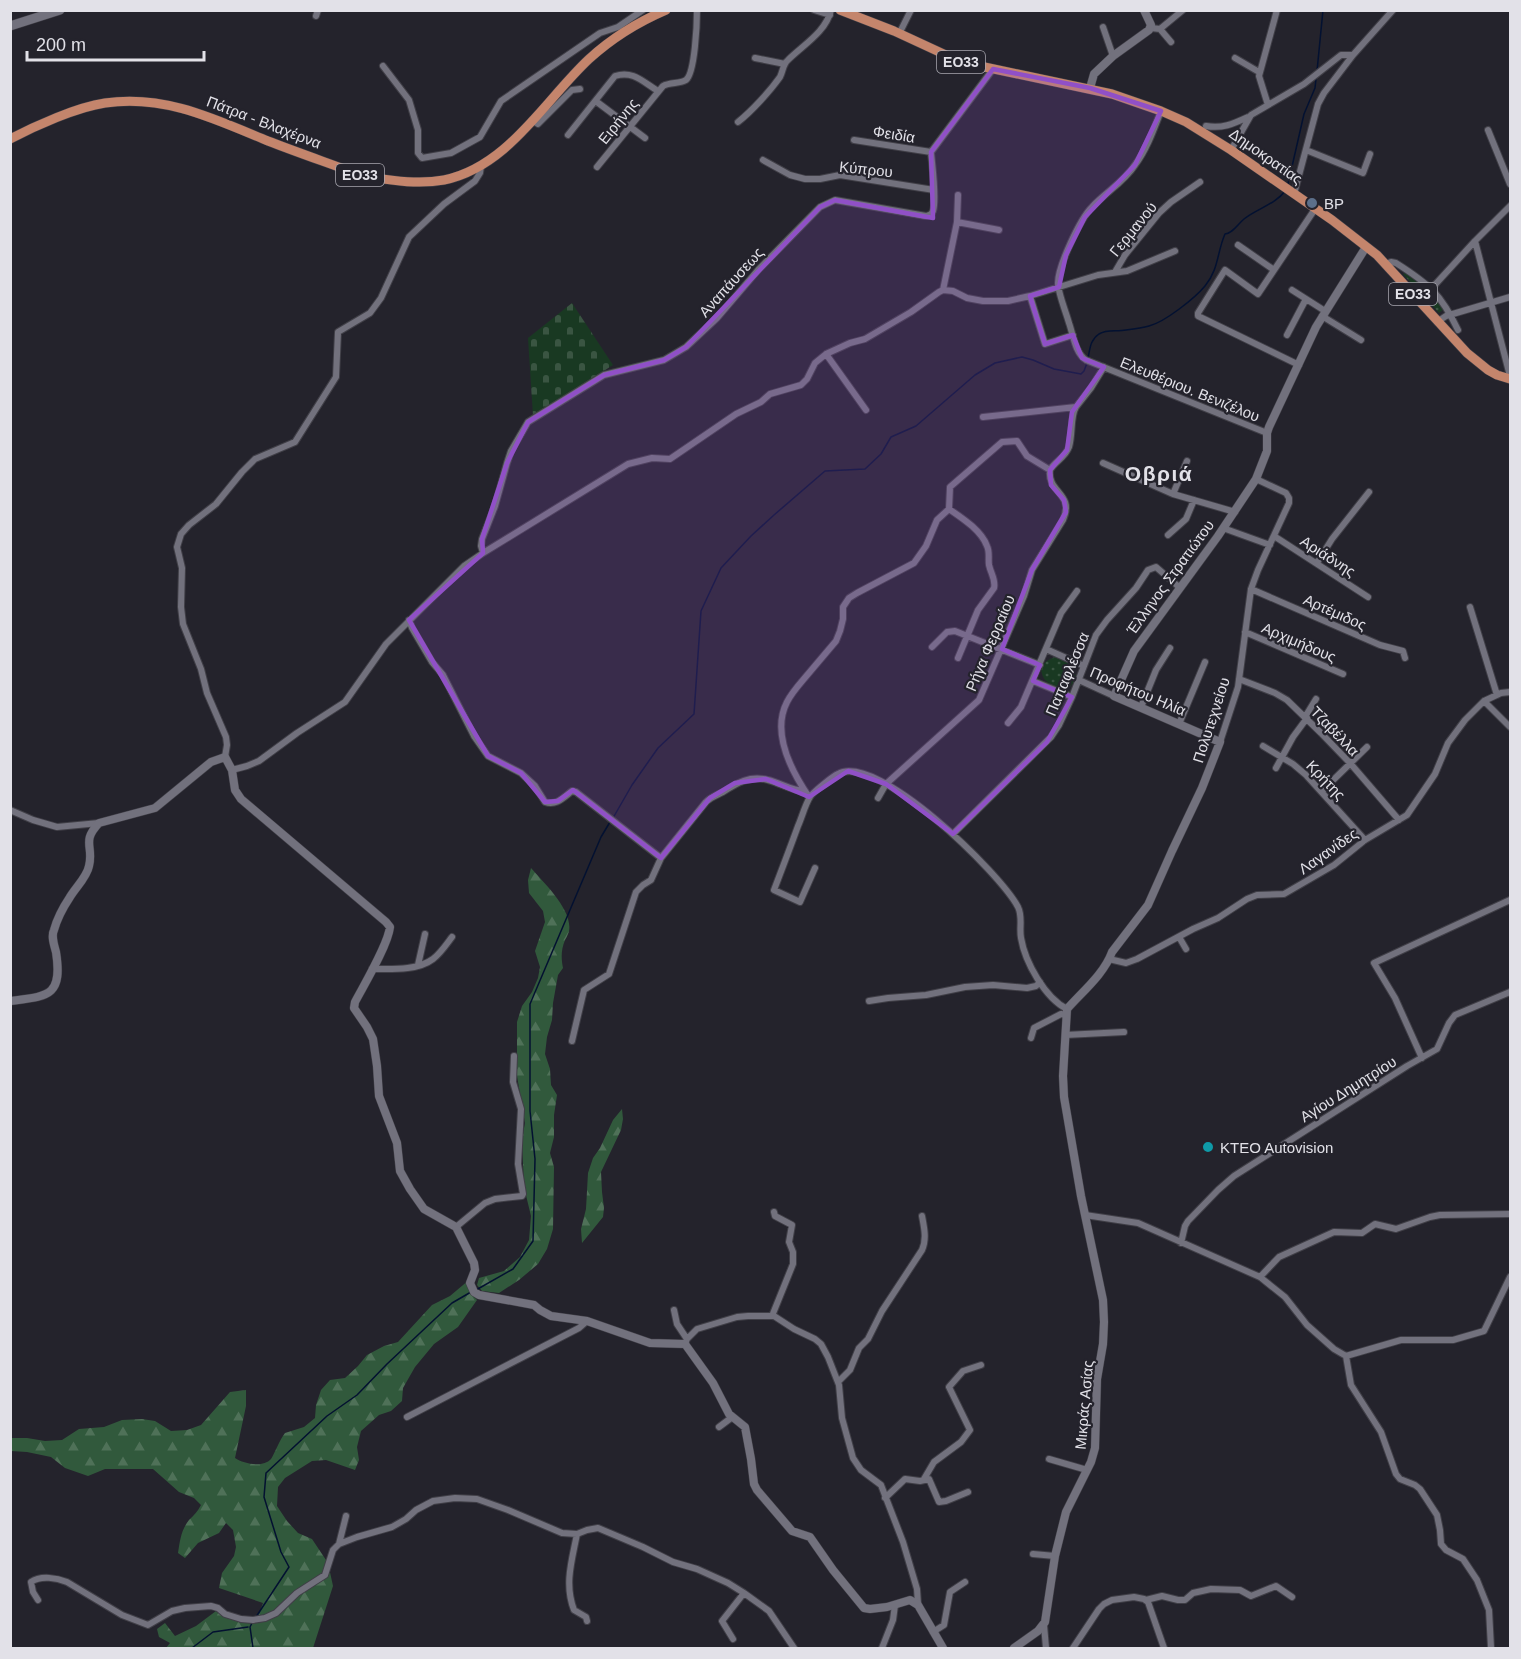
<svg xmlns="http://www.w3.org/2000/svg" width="1521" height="1659" font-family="Arial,sans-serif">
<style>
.grass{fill:url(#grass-dots)}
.forest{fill:url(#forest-firs)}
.cemetery{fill:url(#cemetery-stones)}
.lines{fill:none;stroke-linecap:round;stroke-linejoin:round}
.stream{stroke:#031131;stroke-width:1.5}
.minor-casing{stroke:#403f47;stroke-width:8}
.tertiary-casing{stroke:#403f47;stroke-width:9}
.secondary-casing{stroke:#403f47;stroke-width:10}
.primary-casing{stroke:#403f47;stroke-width:10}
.minor{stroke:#72717d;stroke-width:6}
.tertiary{stroke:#72717d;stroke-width:8}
.secondary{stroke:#72717d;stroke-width:9}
.primary{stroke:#c4856c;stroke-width:9}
.marked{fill:#9050c7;fill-opacity:0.2;stroke:#9050c7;stroke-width:4.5;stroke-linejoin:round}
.service-dot{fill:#5c6f8a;stroke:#24232c;stroke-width:2}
.culture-dot{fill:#0f9aa8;stroke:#24232c;stroke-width:2}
.labels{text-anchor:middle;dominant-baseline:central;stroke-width:4.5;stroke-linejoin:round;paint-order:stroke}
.shield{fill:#24232c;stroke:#a9a8b0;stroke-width:1.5}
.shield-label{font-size:14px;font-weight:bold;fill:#e2e1e8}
.street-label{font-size:15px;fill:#e2e1e8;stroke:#24232c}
.poi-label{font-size:15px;fill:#e2e1e8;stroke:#24232c;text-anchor:start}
.district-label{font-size:21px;font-weight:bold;letter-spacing:1.5px;fill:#e2e1e8;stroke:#24232c}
</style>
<defs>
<pattern id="grass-dots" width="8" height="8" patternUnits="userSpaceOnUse" patternTransform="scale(1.5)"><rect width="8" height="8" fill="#193922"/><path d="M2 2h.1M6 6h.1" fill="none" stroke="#3a5542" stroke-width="1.8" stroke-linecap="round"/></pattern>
<pattern id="forest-firs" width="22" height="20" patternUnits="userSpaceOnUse" patternTransform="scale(1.5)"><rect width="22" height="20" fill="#31593c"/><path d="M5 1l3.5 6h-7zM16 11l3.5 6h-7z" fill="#4f7158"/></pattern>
<pattern id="cemetery-stones" width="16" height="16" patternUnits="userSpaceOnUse" patternTransform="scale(1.5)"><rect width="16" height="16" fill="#193922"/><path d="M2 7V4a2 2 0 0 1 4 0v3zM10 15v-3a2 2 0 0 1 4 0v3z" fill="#3a5542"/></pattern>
</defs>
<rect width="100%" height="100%" fill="#24232c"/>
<path class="grass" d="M1405,273c15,11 28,21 39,36l-5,4 -36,-39z
M1055,657c16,3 30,20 12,32 -24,0 -37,-24 -12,-32z"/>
<path class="forest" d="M531,868c12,14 42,42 38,63 0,1 -3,8 -4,9 -4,10 -4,18 -2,28l-5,7 -5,28 -1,17 -5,17 -2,17 5,15 1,16 6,10 -3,20v22l-4,16 4,14 -1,62 -6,20 -9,15 -19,16 -20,13 -17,-2 -5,-6 2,-7 25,-7 16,-14 9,-17 2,-24 -7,-29 -2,-48 3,-16 -8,-47v-54l5,-16 10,-14 6,-14 2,-11 -5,-16 10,-29 -2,-11 -14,-18 -1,-13z
M622,1109l1,10 -2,11 -20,42 1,20 2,16 -1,9 -21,26 -1,-14 5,-20 2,-36 5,-15 7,-10 13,-28z
M469,1280c0,8 2,14 8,20l-19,27 -24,17 -19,23 -12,21 -1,13 -11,10 -12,4 -18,16 -4,16 2,13 -4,10 -29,-10 -14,1 -27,17 -7,9 -1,19 10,15 11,12 14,6 16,24 5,23 -20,62h-147l4,-5 -11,-6 -2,-8 8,-6 10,13 21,-10 20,-15 34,10 9,-7 4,-11 -44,-15 3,-15 12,-17 2,-9 -3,-17 -7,-7 -7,10 -21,10 -13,15 -7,-5c2,-12 3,-23 11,-33 5,-5 9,-9 12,-15l-7,-7 -15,-6 -26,-23h-48l-17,7 -23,-8 -14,-11 -24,-5 -16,-1v-13h16l18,3 17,-1 17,-11 25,-2 18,-7 20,-1 13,2 16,10 16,-1 14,-5 29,-33 16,-2v16l-11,52c9,6 28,10 36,1 3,-4 9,-20 14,-26l19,-6 11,-9 1,-13 5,-15 9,-10 15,-2 13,-12 9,-11 17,-9 14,-4 34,-37 18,-9z"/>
<path class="cemetery" d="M572,303l41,62 -80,51 -5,-78z"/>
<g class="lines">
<path class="stream" d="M1317,71l6,-61
M1288,184l16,-70 11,-26 1,-9
M1088,358c2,-9 2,-18 11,-24 8,-5 18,-2 27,-4 8,-1 16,-2 23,-4 16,-4 46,-28 56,-40 14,-17 12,-34 20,-52 8,-1 12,-9 19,-15 12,-10 32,-15 41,-28
M613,818l19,-33 26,-37 36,-34 7,-103 20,-43 30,-32 23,-21 51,-44 40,-2 16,-15 10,-17 25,-11 59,-51 20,-12 27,-6 11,3 21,9 27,5 3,-3 3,-8
M476,1290l37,-21 20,-28 2,-82 -5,-48v-107l71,-167 9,-15
M256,1617l33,-50 -8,-15 -17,-55 2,-24 61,-57 30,-21 30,-31 65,-61 19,-11
M252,1623l-2,4 3,21
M192,1648l21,-16 35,-5"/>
<defs>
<path id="minor" d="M814,10l16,5
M316,16l2,-6
M1103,27l10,29
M1151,28l9,1 11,13
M1160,29l23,-19
M899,34l12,-24
M755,58l30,6
M1235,58l24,14
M383,66l26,34 9,30v23l4,5 29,-5 29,-16 21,-36 99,-68 18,-6 25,-17
M597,102l48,36
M1268,105l-9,-29 18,-66
M1161,111c-7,18 -14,38 -26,54 -11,17 -29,27 -43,42 -12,12 -34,59 -34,76 0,10 8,29 11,40 4,11 6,30 17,37l181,73
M532,120l6,4 34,-34 8,-1
M738,122c14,-11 32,-31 42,-45 3,-6 3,-13 8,-17 15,-15 38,-28 43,-50
M1206,126c16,3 27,-2 42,-9
M1488,130l22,54
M568,135l47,-59c18,-6 28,6 43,15
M854,140l77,12
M1231,150l20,-35 53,-31 37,-29h12l40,-45
M1306,150l57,23 7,-19
M763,160l27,15 15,4h15l20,-4 94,15
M597,167l66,-81c7,-4 17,-2 23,-6 9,-7 11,-57 11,-70
M1294,194l24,-90 6,-11 29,-38
M957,222l42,8
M1475,241l35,135
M1238,245l36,25
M1386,264l5,-2 5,1c33,21 45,31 62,67
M1115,272l10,-17 34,-42 12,-11 29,-20
M1432,288l43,-47 35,-35
M943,290l14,-68 1,-27
M1292,290l33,21
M1030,296l15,48 28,-9
M1322,316l39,24
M1437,322l9,-6 64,-19
M1287,335l19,-36
M826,354l40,56
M1299,365l-101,-49v-3l27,-43 33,24 57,-85
M983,417l93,-10 15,-19 13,-21
M1103,463l70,31 62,18
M1050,470c5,-9 15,-12 19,-23 4,-13 1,-31 7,-40
M1173,494l14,-33
M949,509c13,9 32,21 38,37 3,6 1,13 2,19 2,9 7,15 5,23l-16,22 -20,48
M1223,528l47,17
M1168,535l18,-16 8,-19
M1274,536l94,61
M483,553l-2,-7 1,-7 13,-33 12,-43 4,-12 17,-29 76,-47 60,-15 22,-13 31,-29 42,-49 61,-62 15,-7 91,16c4,-1 5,-1 7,-5 4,-12 -1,-46 -2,-59l62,-83
M1317,563l15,-24 37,-47
M1251,589l129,56 23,6 2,7
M1470,607l27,88
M409,620l3,8 20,34 11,13 31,61 14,20 33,17 14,13 10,16c11,4 18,-4 27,-11l4,1 85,66
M1245,632l98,42
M932,647l15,-15 8,-1 85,34
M1046,649l38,17
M1239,679l36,14 12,7 34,33 29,30 49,57
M1079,680l35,16
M1033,681l39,16
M1484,701l26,26
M1141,707l15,-37 14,-22
M1305,717l11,-18
M1008,723l13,-16 40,-94 16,-22
M1179,724l26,-62
M1220,742l18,-55 13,-98 7,-19 31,-67v-5l-3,-5 -30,-14
M1263,746l30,18 13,11 59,65
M225,757l2,-12 -1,-8 -19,-44 -6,-24 -18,-45 -2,-17 1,-39 -5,-21 4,-13 8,-9 27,-21 26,-32 13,-13 40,-17 41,-65 2,-45 32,-19 11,-15 28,-61 35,-33 31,-23 5,-8 1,-7
M1276,768l17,-31 14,-19
M232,770l15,-4 12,-5 38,-28 48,-31 41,-58 78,-78 19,-13 145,-89 24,-6 18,1 66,-45 25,-12 9,-8 31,-9 6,-6 8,-16 11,-9 24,-11 15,-4 46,-27 28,-20 4,-2 10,1 14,7 16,3h25l22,-5 68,-21 29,-4 48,-20
M1322,791l45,-44
M809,797c-17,-25 -38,-64 -22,-95 4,-8 10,-15 16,-22 11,-13 22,-26 33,-39l4,-10 3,-12v-12l6,-9 8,-5 57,-30 12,-17 11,-26 12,-11 1,-22 52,-45 15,-1 10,15 23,14
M878,798l8,-14 93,-84 45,-104 8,-26 31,-50c12,-27 -16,-27 -13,-50
M10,810l23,10 24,7 42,-4
M953,834l98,-97 8,-12 13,-28 24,-62 11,-15 29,-32 12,-18 8,-3 23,20
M815,868l-15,34 -26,-12c8,-21 16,-42 24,-64 4,-9 7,-21 12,-29 2,-4 23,-21 28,-23 39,-22 162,99 180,133 5,10 1,21 3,31 4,24 24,60 46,71
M1179,937l7,12
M1109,959l17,4 11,-4 56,-30 25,-11 29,-19 10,-4 27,-1 50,-29 31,-25 42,-25 28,-41 13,-31 17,-23 19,-19 17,-8 9,-1
M418,965l7,-31
M372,969c19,0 45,2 61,-10 7,-5 13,-14 19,-22
M869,1001l19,-3 38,-3 39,-8 28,-2 34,3 9,-2 4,-4
M1065,1035l59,-3
M1031,1038l3,-10 27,-14 5,1
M572,1041l12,-51 25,-16 27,-82 7,-7 8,-5 10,-22 45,-56c5,-5 11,-7 17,-10 14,-9 27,-17 45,-12 13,3 23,11 37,11
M1422,1058l-27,-60 -21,-35 136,-63
M1085,1215l53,8 122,54 25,20 22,28 27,24 12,7 5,29 30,47 15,42 4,5 15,6 5,4 17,26 3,15 1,14 5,6 17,9 14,21 12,30 2,38
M456,1227l29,-24 10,-4 27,-3 1,-2 -5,-30 3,-55 -8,-27 1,-26
M1181,1243l4,-17 3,-5 30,-31 16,-14 173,-110 30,-17 12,-26 6,-8 55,-23
M1260,1277l19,-20 55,-25 28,1 13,-9 21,5 34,-12 10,-2 70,-1
M674,1310l3,14 10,15
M772,1316l21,-52v-12l-4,-10 3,-17 -17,-9 -1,-4
M685,1344l2,-5 10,-10 40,-12 11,-1h26l20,13 21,10 6,5 7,13 11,28 3,33 11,40 8,12 20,15 22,57 14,47 1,15
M1346,1356l55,-16h52l31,-9 26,-54
M838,1382l12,-12 9,-22 9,-9 14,-28 40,-61c5,-11 2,-23 0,-34
M407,1417l172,-89 8,-7
M719,1427l12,-9
M1049,1459l38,11
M924,1479l10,-17 27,-20 9,-12 -21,-43 14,-16 18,-6
M885,1498l20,-19 15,2 9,-2 10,23 7,-1 22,-9
M577,1534c-5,26 -13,50 -3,76l12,7 1,4
M339,1544l7,-28
M1033,1554l22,2
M38,1600l-5,-8 -2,-10c10,-7 26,-4 36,0l55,33 26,10 24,-14 13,-3 26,-2 7,2 7,6 16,5 12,1 12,-2 11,-5 21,-20 28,-18 8,-25 6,-6 18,-7 35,-10 14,-8 10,-9 17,-9 22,-3 22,1 31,11 54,23 15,1 10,-4 11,-2 45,19 30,15 24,7 31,14 16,10 25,18 25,37
M1146,1600l16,-4 16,4h7l8,-7 18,-4 29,1 11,6 25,-10 16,11
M1044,1625l2,23
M933,1632l11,-7 6,-33 15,-10
M733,1639l-11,-18 22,-28
M882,1648l11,-28 2,-15
M1073,1648l26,-39 5,-5 8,-4 22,-3 10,2 4,3 16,46"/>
<path id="tertiary" d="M1090,88l4,-14 19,-18 36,-26 2,-5 -7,-15
M10,1001c38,-5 53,-4 46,-49 -2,-7 -5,-16 -2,-22 3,-11 10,-24 16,-33 6,-10 17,-20 19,-31 5,-20 -8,-24 10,-43l56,-15 56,-46 14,-5 7,13 3,20 6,9 145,123 4,5c-2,18 -26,58 -35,75l-1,6 13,19 6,12 4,27 2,30 18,47 3,28 10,18 14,20 32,18 18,36 1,7 -5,13 4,9 5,3 55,10 6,5 11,6 36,5 63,22 35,1 28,39 16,31 16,13 6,32 3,25 3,6 35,41 18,6 23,33 31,38 6,1 17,-2 23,-7 8,5 25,43
M1014,1648l24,-17 7,-9 10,-66 11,-44 25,-50 4,-14 2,-69 6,-35 1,-22 -1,-22 -22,-104 -17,-99 -1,-21 4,-67c16,-18 37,-35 45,-57l36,-47 24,-54 30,-63 18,-46 -106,-46 20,-45 84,-115 38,-57 11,-28v-18l2,-6 47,-100 50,-80"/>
<path id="secondary" d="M10,26l50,-16"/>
<path id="primary" d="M840,10l54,21 67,31 151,32 49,17 25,11 45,28 101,70 45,35 90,98 21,17 9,5 13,4
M10,139c25,-13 67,-32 95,-36 59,-9 110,16 163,38 31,12 63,23 95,35 27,4 54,9 81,4 64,-13 101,-80 145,-121 23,-21 49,-37 77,-49"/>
</defs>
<use href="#minor" class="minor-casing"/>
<use href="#tertiary" class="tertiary-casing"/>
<use href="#secondary" class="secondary-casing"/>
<use href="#primary" class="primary-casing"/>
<use href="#minor" class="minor"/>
<use href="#tertiary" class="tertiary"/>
<use href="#secondary" class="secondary"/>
<use href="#primary" class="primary"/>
</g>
<path class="marked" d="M993,69l97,19 71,23 -26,54 -50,52 -19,38 -7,32 -29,9 15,48 28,-9 9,23 22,9 -32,45 -5,38 -17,20 1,15 13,15 2,12 -34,58 -30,79 38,16 -7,16 39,16 -25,45 -94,92 -67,-50 -38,-13 -39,26 -43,-18 -31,4 -25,15 -49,60 -88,-68 -15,11 -13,1 -24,-29 -33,-17 -79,-136 74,-67 -1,-14 25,-76 21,-41 76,-47 60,-15 22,-13 134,-140 15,-7 98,18 -2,-66z"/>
<circle class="service-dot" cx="1312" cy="203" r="6"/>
<circle class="culture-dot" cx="1208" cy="1147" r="6"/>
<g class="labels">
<g class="shield">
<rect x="937" y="51" width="48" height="22" rx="4.5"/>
<rect x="336" y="164" width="48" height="22" rx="4.5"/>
<rect x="1389" y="283" width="48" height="22" rx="4.5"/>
</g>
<g class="shield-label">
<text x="961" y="62">ΕΟ33</text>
<text x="360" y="175">ΕΟ33</text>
<text x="1413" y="294">ΕΟ33</text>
</g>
<g class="street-label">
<text transform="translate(618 121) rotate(-51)">Ειρήνης</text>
<text transform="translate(264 122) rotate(21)">Πάτρα - Βλαχέρνα</text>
<text transform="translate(894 134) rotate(9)">Φειδία</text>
<text transform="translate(1266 156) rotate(35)">Δημοκρατίας</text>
<text transform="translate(866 169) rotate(6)">Κύπρου</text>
<text transform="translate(1133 229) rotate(-51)">Γερμανού</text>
<text transform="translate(731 282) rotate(-48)">Αναπάυσεως</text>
<text transform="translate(1190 389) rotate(22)">Ελευθέριου. Βενιζέλου</text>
<text transform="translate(1328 556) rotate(33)">Αριάδνης</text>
<text transform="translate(1170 577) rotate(-54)">Έλληνος Στρατιώτου</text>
<text transform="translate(1335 612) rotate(24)">Αρτέμιδος</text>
<text transform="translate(1299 642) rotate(23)">Αρχιμήδους</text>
<text transform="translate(990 643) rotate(-67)">Ρήγα Φερραίου</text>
<text transform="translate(1067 674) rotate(-67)">Παπαφλέσσα</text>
<text transform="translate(1138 691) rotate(23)">Προφήτου Ηλία</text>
<text transform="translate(1211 720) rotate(-72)">Πολυτεχνείου</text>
<text transform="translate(1335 731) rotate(46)">Τζαβέλλα</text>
<text transform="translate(1326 780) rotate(46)">Κρήτης</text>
<text transform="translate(1328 851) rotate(-35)">Λαγανίδες</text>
<text transform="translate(1348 1089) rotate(-32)">Αγίου Δημητρίου</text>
<text transform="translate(1084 1405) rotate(-85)">Μικράς Ασίας</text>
</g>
<g class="poi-label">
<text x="1324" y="203">BP</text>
<text x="1220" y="1147">KTEO Autovision</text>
</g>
<g class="district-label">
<text x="1159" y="473">Οβριά</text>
</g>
</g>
<rect width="1521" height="1659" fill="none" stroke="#e2e1e8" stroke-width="24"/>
<path d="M27 51v9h177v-9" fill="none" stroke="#e2e1e8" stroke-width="3"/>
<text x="36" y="51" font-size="18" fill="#e2e1e8" stroke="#24232c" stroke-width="4.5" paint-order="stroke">200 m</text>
</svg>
